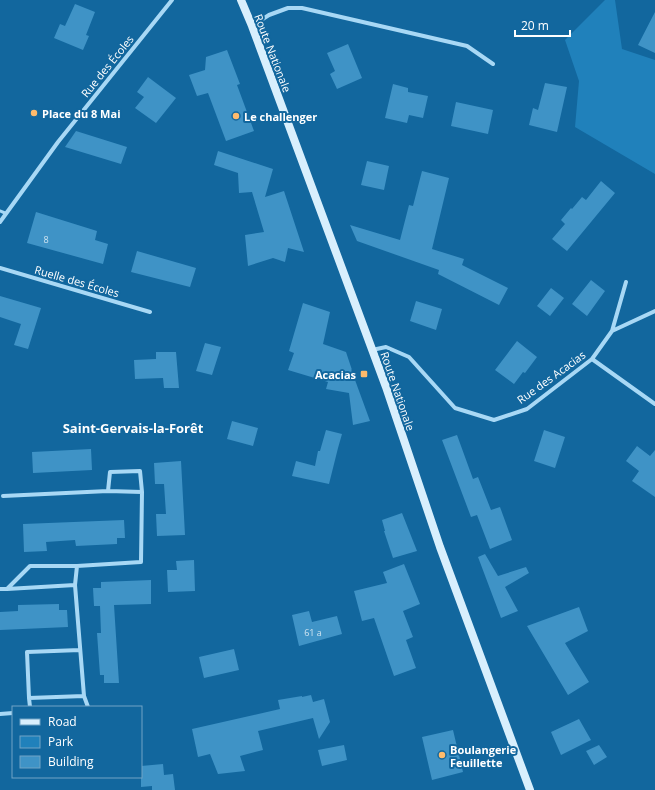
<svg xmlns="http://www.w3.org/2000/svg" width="655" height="790" font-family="'Open Sans',sans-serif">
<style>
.green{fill:#2081bb}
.building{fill:#3f93c6}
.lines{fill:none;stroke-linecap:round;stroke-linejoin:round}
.lane{stroke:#a8d8f5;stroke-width:3}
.street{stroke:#a8d8f5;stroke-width:4}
.secondary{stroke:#d8effd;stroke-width:8}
.poi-dot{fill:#ffbb6c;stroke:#12679e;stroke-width:1.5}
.labels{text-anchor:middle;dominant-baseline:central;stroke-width:4;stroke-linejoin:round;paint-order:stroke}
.number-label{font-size:9px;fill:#cfe4f1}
.street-label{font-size:11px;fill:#fff;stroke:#12679e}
.poi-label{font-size:11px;font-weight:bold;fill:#fff;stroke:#12679e;text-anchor:start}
.quarter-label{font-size:13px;font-weight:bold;fill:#fff;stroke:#12679e}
</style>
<rect width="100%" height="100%" fill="#12679e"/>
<path class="green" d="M605,0h10l7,49 33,11v114l-80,-47 4,-46 -14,-41z"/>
<path class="building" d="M75,4l20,8 -9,23 3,1 -6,14 -29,-12 6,-14 5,2z
M655,12v41l-17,-8z
M348,44l14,34 -25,11 -7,-15 5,-3 -8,-18z
M227,50l13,34 -3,1 17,46 -28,10 -18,-48 -11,3 -8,-21 16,-5 1,-13z
M148,77l28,21 -20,25 -21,-15 9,-11 -7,-5z
M545,83l22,4 -10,45 -28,-7 4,-17 5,2z
M393,84l15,4v4l20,4 -5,22 -14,-3 -2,8 -22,-5z
M456,102l37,8 -5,24 -37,-8z
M76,131l51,16 -6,17 -56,-17z
M218,151l55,18 -8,28 19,-6 20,61 -16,-4 -3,14 -12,-4 -25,8 -3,-31 19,-3 -12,-40 -13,1 -1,-20 -24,-8z
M367,161l22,5 -5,24 -23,-5z
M422,171l27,7 -17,71 32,10 -2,6 46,23 -9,17 -61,-31 1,-4 -82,-29 -7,-16 50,15 9,-35 4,1z
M601,181l14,12 -48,58 -15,-12 13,-15 -4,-4 10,-12 1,1 10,-12 4,3z
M36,212l61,19 -2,9 13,4 -5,20 -76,-21z
M137,251l59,17 -6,19 -59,-15z
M591,280l14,11 -18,25 -15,-12z
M551,288l13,10 -14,18 -13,-10z
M0,296l41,12 -13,41 -14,-4 7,-21 -21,-7z
M416,301l26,8 -6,21 -26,-9z
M303,303l27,9 -7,32 23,8 6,18 -1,-1 19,52 -17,4 -4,-32 -23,-4 2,-7 -40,-12 6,-17 -5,-2z
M517,341l20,16 -12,16 -2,-1 -9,12 -19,-14z
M205,343l16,4 -9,28 -16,-4z
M156,352h20l3,36h-15l-1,-10 -28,1 -1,-19 22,-1z
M232,421l26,7 -5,18 -26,-7z
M326,430l16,4 -4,14 -9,36 -37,-8 4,-15 19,5 3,-15h2z
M544,430l21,7 -10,31 -21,-7z
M457,435l16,44 5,-2 13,33 9,-3 12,33 -22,9 -13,-34 -6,2 -29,-77z
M637,446l13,10 5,-6v47l-23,-16 7,-10 -13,-10z
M91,449l1,21 -59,3 -1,-21z
M181,461l4,74 -28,1 -1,-22h10l-2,-30h-9l-1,-21z
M402,513l15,38 -24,7 -9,-27h1l-3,-11z
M124,520l1,18h-8v6l-41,2 -1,-6 -29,2 1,9 -23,1 -1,-28z
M485,554l13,22 28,-9 3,6 -24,14 13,24 -17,7 -23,-61z
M194,560l1,31 -27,1 -1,-22h10l-1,-9z
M404,564l16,40 -17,7 10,26 -7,3 10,28 -22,8 -20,-58 -12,3 -8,-30 33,-8 -4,-11z
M151,580v24l-37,1 5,78h-15v-8h-4l-3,-42h4l-1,-27h-6l-1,-18h8v-6z
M59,604v6h8l1,17 -68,3v-18l18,-1v-6z
M579,607l9,24 -23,12 24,39 -21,13 -41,-69z
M309,611l3,11 25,-6 5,18 -43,12 -7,-31z
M234,649l5,21 -35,8 -5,-21z
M311,695l2,7 11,-3 6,23 -11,17 -6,-21 -55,13 5,19 -23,6 5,15 -27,3 -8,-20 -12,3 -6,-28 88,-20 -2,-9 24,-4v1z
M579,719l12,21 -30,15 -10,-23z
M453,730l10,42 -31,8 -10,-43z
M344,745l3,15 -25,6 -4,-16z
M599,745l8,12 -13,8 -8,-14z
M163,764l1,11 9,-1 2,16h-23v-4l-11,1v-21z"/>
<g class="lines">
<path class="lane" d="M0,211l5,2"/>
<path class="street" d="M252,26l17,-11 19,-7h14l165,38 26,18
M0,222l58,-80 114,-142
M0,268l150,44
M612,331l43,-20
M372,350l14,-3 23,10 46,51 39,12 33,-11 65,-50 20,-28 14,-49
M592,359l63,45
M3,496l105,-5
M77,566l64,-4 1,-70 -2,-21 -30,1 -2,19 34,1
M75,585l9,111 4,11
M0,589h7l68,-4 2,-19h-47l-23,23
M80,650l-53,2 2,46 55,-2
M29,698l1,9
M0,714l13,-1"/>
<path class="secondary" d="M241,0l11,26 134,361 54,160 90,243"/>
</g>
<g class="poi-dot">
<circle cx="34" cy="113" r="4"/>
<circle cx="236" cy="116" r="4"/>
<rect x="360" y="370" width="8" height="8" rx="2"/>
<circle cx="442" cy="755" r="4"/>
</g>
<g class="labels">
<g class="number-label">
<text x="46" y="239">8</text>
<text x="313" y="632">61 a</text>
</g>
<g class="street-label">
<text transform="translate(273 53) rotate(69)">Route Nationale</text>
<text transform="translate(107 66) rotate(-51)">Rue des Écoles</text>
<text transform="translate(77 281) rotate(16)">Ruelle des Écoles</text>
<text transform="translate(551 377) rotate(-36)">Rue des Acacias</text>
<text transform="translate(398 391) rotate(71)">Route Nationale</text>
</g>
<g class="poi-label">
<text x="42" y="113">Place du 8 Mai</text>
<text x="244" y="116">Le challenger</text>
<text x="356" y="374" text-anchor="end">Acacias</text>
<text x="450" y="749">Boulangerie<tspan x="450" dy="13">Feuillette</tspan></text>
</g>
<g class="quarter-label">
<text x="133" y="428">Saint-Gervais-la-Forêt</text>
</g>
</g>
<rect x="12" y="706" width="130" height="72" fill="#12679e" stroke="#71a4c5"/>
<rect x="20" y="719" width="20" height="6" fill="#d8effd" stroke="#71a4c5"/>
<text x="48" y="726" font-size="12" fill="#ffffff">Road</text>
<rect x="20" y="736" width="20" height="12" fill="#2081bb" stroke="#71a4c5"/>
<text x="48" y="746" font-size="12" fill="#ffffff">Park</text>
<rect x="20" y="756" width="20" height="12" fill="#3f93c6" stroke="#71a4c5"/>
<text x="48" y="766" font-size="12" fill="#ffffff">Building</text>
<path d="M515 30v6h55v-6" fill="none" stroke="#ffffff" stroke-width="2"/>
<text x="521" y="30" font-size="12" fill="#ffffff" stroke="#12679e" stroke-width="3" paint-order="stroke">20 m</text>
</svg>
